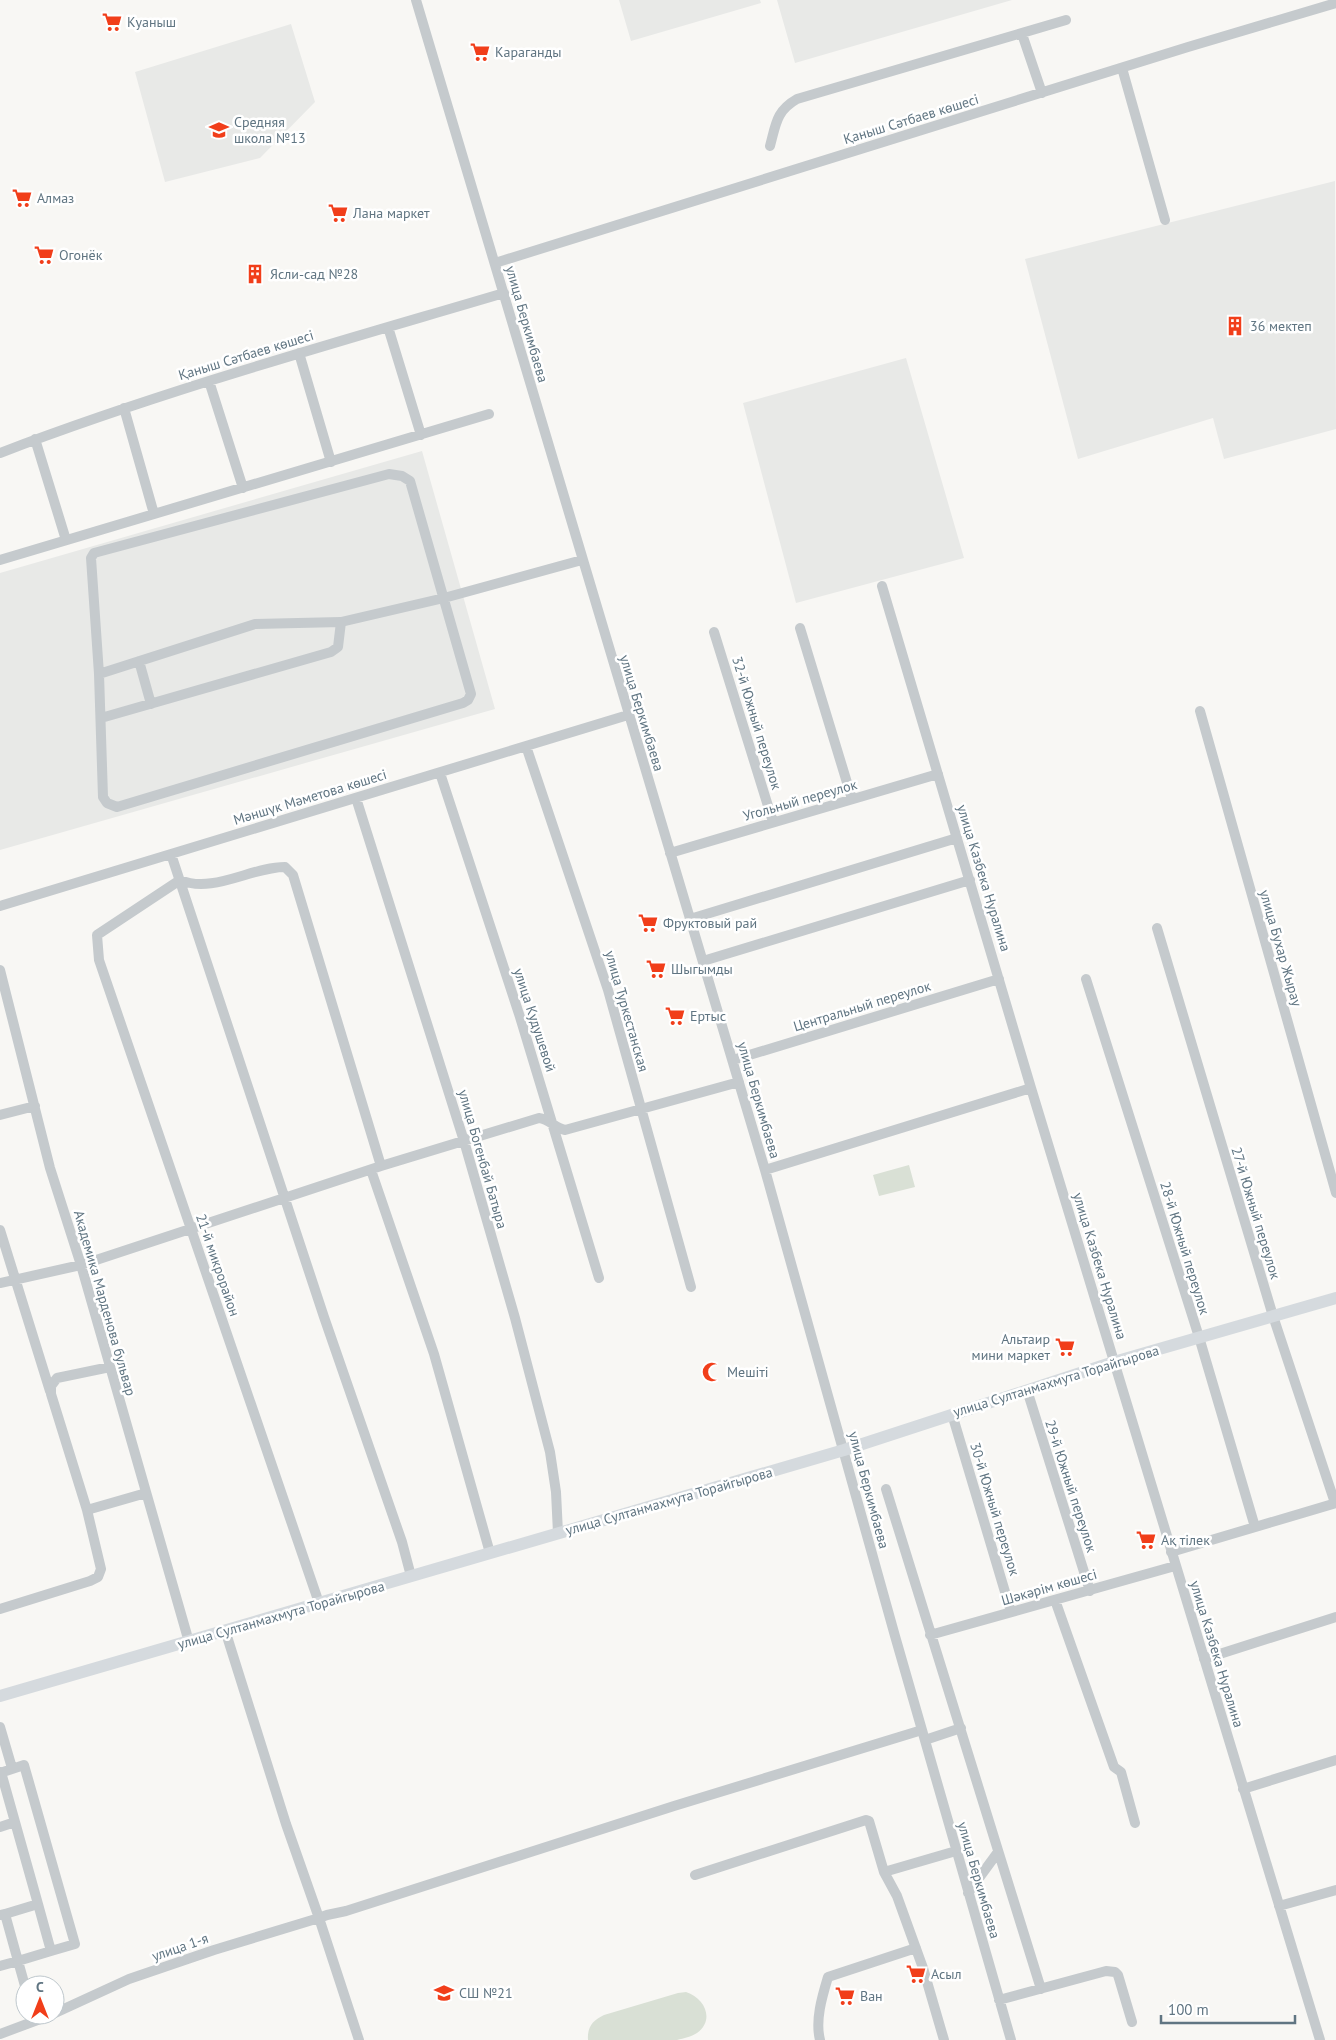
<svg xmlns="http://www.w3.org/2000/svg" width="1336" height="2040" font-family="'PT Sans',sans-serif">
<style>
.built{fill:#e8e9e7}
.green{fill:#d9e0d5}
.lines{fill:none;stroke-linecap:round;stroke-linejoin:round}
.minor{stroke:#c5cacd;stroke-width:10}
.major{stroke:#d5dade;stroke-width:12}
.labels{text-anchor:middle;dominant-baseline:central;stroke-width:5;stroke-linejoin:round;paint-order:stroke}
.poi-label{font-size:14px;fill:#607582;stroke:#fff;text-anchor:start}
.street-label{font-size:14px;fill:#607582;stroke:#fff}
</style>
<rect width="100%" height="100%" fill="#f8f7f4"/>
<path class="built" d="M619,0h141l1,3 -130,38z
M777,0h235l-217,63z
M291,24l24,78 -55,56 -95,24 -30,-110z
M1335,181l1,248 -112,30 -11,-41 -135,41 -53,-200z
M906,358l58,200 -168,45 -53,-200z
M422,451l73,258 -495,141v-277z"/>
<path class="green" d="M909,1165l6,22 -36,9 -6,-21z
M686,1992c19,6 29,28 11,41 -6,4 -13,5 -20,7h-89c-1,-13 5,-20 16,-25l74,-22z"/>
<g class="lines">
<path class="minor" d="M416,0l349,1170 130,466 116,404
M1022,34l20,59
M1122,68l43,152
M770,146c6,-22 6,-35 27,-47l269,-79
M495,263l693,-216 148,-44
M388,327l33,108
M299,353l32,109
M209,381l34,107
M124,408l30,106
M35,439l31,101
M0,453c165,-63 335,-110 504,-160
M389,474l13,2 8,5 61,213 -3,6 -5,3 -346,104 -10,-4 -4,-6 -4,-123 -8,-116 3,-5z
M0,560l489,-146
M882,586l149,502 289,952
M800,628l52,171
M714,632l59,190
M139,661l12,43
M99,674l156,-50 86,-2 103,-24 138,-38
M1200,711l136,482
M101,718l230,-66 7,-5 3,-25
M526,746l82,244 83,297
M440,773l80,244 79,261
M356,798l108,343 51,177 35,134 6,40 2,41
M670,853l268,-79
M171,854l153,463 78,225 9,34
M0,906l628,-191
M690,919l267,-81
M1157,928l116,388 62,187
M703,961l267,-81
M0,970l50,198 31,97 108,377
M1086,979l113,358 56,190
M733,1060l266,-81
M0,1115l35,-9
M371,1170l63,184 56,199
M765,1170l266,-82
M0,1230l50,161
M0,1283l81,-18 300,-99 158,-48c11,1 15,10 26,12l174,-48
M1027,1390l63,201
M952,1414l59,198
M886,1489l155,500
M87,1510l59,-17
M1171,1552l165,-49
M1055,1600l59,167 7,5 14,51
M319,1603l-220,-643 -2,-25 83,-55c33,14 71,-13 105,-13l8,8 88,291
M0,1609l90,-28 8,-4 3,-8 -14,-59 -36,-116v-8l6,-8 53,-11
M930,1635l245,-69
M1204,1659l132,-42
M0,1727l12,41
M925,1740l36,-12
M1,1772l37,132 -33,10
M0,1773l24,-8 51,179 -24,7
M1243,1789l93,-29
M0,1827l15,-5
M884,1872l72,-21
M695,1875l171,-55 3,1 15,51 13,24 26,72 21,72
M968,1893l30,-41
M1279,1906l57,-16
M0,1915l5,-1 13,47 -18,5
M25,1986l-7,-25 33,-10 -13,-47
M999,2000l107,-29 9,1 3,3 14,47
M55,2013l74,-34 85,-29 105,-32 -33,-94 -61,-194
M0,2034l51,-19
M359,2040l-40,-122 8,-3 19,-4 328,-105 248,-76
M820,2040c-5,-20 2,-43 8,-63l88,-29"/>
<path class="major" d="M0,1696l844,-246 270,-88 222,-64"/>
</g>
<defs>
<symbol id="supermarket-bare" viewBox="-9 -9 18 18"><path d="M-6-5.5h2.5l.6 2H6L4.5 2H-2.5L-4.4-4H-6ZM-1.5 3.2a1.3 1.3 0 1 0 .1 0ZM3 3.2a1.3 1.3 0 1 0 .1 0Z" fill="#f13e1a" stroke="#fff" stroke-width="2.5" paint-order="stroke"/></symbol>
<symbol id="school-bare" viewBox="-9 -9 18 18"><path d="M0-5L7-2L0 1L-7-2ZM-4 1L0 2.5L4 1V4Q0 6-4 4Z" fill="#f13e1a" stroke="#fff" stroke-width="2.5" paint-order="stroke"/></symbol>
<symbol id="building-bare" viewBox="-9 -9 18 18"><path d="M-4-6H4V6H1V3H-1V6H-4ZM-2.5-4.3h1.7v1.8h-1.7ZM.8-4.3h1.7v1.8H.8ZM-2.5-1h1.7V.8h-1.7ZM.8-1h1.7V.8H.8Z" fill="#f13e1a" stroke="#fff" stroke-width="2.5" paint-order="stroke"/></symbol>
<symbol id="mosque-bare" viewBox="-9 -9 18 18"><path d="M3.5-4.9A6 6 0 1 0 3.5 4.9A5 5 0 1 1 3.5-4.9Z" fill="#f13e1a" stroke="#fff" stroke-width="2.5" paint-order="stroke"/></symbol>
</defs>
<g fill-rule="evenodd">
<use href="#supermarket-bare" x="98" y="8" width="28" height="28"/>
<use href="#supermarket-bare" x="466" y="38" width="28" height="28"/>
<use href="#school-bare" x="205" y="116" width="28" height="28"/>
<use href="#supermarket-bare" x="8" y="184" width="28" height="28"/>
<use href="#supermarket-bare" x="324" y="199" width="28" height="28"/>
<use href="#supermarket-bare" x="30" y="241" width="28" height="28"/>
<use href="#building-bare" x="241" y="260" width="28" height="28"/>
<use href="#building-bare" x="1221" y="312" width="28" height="28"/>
<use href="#supermarket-bare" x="634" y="909" width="28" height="28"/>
<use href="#supermarket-bare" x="642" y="955" width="28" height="28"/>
<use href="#supermarket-bare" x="661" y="1002" width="28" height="28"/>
<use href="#supermarket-bare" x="1051" y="1333" width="28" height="28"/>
<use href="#mosque-bare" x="698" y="1358" width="28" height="28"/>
<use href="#supermarket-bare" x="1132" y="1526" width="28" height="28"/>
<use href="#supermarket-bare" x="902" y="1960" width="28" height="28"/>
<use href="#school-bare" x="430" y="1979" width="28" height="28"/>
<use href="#supermarket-bare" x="831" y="1982" width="28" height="28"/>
</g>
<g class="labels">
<g class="poi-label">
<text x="127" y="22">Куаныш</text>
<text x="495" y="52">Караганды</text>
<text x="234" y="122">Средняя<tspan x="234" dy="16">школа №13</tspan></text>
<text x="37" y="198">Алмаз</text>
<text x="353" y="213">Лана маркет</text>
<text x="59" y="255">Огонёк</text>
<text x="270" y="274">Ясли-сад №28</text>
<text x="1250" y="326">36 мектеп</text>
<text x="663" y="923">Фруктовый рай</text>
<text x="671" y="969">Шыгымды</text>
<text x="690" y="1016">Ертыс</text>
<text x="1050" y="1339" text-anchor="end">Альтаир<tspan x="1050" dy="16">мини маркет</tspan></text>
<text x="727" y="1372">Мешіті</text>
<text x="1161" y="1540">Ақ тілек</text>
<text x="931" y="1974">Асыл</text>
<text x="459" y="1993">СШ №21</text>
<text x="860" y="1996">Ван</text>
</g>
<g class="street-label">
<text transform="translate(911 119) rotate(-17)">Қаныш Сәтбаев көшесі</text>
<text transform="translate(527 324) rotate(74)">улица Беркимбаева</text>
<text transform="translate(246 355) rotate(-17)">Қаныш Сәтбаев көшесі</text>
<text transform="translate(642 713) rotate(73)">улица Беркимбаева</text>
<text transform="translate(757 723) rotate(73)">32-й Южный переулок</text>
<text transform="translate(310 797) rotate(-17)">Мәншүк Мәметова көшесі</text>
<text transform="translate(800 800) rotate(-16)">Угольный переулок</text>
<text transform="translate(984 878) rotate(73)">улица Казбека Нуралина</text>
<text transform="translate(1281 948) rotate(74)">улица Бухар Жырау</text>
<text transform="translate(862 1006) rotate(-17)">Центральный переулок</text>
<text transform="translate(627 1011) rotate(74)">улица Туркестанская</text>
<text transform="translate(535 1020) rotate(72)">улица Кудушевой</text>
<text transform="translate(759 1100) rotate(74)">улица Беркимбаева</text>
<text transform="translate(483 1159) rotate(74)">улица Богенбай Батыра</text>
<text transform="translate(1256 1213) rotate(73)">27-й Южный переулок</text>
<text transform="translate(1185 1248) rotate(73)">28-й Южный переулок</text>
<text transform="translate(218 1265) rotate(71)">21-й микрорайон</text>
<text transform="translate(1100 1266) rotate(73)">улица Казбека Нуралина</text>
<text transform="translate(105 1303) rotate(74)">Академика Марденова бульвар</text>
<text transform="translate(1056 1381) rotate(-17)">улица Султанмахмута Торайгырова</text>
<text transform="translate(1071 1486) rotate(72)">29-й Южный переулок</text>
<text transform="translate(869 1490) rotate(75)">улица Беркимбаева</text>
<text transform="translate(669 1501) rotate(-16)">улица Султанмахмута Торайгырова</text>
<text transform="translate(995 1509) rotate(73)">30-й Южный переулок</text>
<text transform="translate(1049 1587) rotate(-16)">Шәкәрім көшесі</text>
<text transform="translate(281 1615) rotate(-16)">улица Султанмахмута Торайгырова</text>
<text transform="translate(1217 1654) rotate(73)">улица Казбека Нуралина</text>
<text transform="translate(979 1880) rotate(74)">улица Беркимбаева</text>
<text transform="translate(180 1947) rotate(-19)">улица 1-я</text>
</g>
</g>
<g transform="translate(40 2000)"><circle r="24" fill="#ffffff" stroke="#bfc8cd"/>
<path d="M0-4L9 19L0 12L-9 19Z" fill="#f13e1a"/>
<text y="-8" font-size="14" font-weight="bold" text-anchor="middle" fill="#607582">С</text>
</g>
<path d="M1161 2015v8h134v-8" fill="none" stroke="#607582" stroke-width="2.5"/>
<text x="1168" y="2015" font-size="15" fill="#607582" stroke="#ffffff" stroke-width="4" paint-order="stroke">100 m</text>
</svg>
